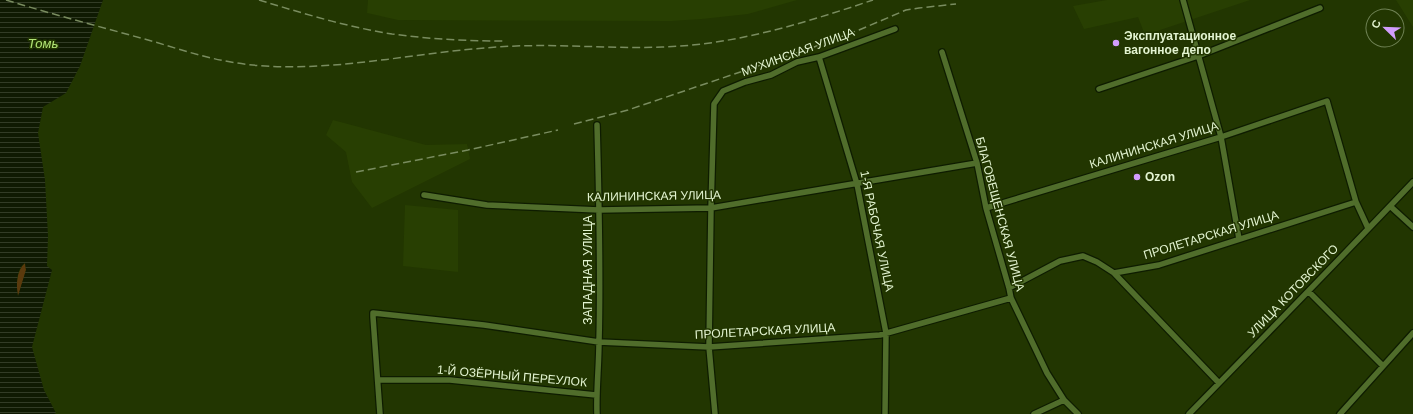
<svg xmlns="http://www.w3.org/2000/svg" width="1413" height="414" font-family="Helvetica,sans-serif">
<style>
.built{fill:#283f02}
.green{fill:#5b3a0d}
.water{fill:url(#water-rules);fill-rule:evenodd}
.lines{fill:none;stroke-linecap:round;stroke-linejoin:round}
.minor-casing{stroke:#0e1c00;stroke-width:8}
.minor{stroke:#506d2b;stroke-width:5.5}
.rail{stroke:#798c5f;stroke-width:1.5;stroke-dasharray:8 4;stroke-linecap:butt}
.poi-dot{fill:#d29dfd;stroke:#223601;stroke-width:1.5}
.labels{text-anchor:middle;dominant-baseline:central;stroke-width:3;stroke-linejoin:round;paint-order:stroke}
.poi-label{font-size:12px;font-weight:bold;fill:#e3f4d1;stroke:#223601;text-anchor:start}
.street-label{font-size:12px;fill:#e3f4d1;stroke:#223601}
.water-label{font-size:13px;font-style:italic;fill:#b2e475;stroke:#223601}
</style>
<defs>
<pattern id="water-rules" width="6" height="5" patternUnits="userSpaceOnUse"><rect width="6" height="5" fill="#0f1a02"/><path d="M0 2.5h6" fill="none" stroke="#323c26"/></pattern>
</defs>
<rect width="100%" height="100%" fill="#223601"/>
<path class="built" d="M368,0h429l-49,14 -46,5 -31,2 -273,-1 -31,-7z
M1107,0h143l-105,35 -7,-18 -54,12 -11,-23z
M1396,0h17v27z
M333,120l93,25 41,-1 3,15 -98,49 -20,-26 -6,-30 -20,-17z
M405,205l53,5v62l-55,-6z"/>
<path class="green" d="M25,263l1,7 -8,27c-2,-11 -2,-26 7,-34z"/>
<path class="water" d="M0,0h103l-23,66 -14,27 -23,14 -5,26 7,47 3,56 -1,30 5,4 -20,77 12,43 12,23 -2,1h-54zM25,263l1,7 -8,26c-2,-10 -2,-27 7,-33z"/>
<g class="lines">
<defs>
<path id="minor" d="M1183,0l38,137 18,102
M942,52l35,111 9,45 23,80 2,10 36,75 17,27 14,14
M819,57l38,127 29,149 -1,81
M1099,89l99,-33 122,-48
M424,195l63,10 112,5 112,-2 266,-45
M1390,206l23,21
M986,208l235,-71 106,-36 29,101 12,26
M1114,273l105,110
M1009,288l51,-27 23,-5 14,6 17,11 45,-8 197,-63
M1309,292l74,74
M378,380h72l146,15
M380,414l-7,-97v-4l111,12 115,17 110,5 171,-12 131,-37
M597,414c-1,-24 2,-48 2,-73 2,-72 0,-144 -2,-216
M715,414l-6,-67 2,-139 3,-104 9,-13 22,-9 26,-7 26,-13 22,-5 76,-28
M1034,414l30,-14
M1189,414c75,-77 150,-154 224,-232
M1340,414l73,-81"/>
</defs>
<use href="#minor" class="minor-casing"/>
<use href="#minor" class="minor"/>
<path class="rail" d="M6,0c49,15 99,28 149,42 27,8 54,17 82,21 84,13 176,-11 261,-16 54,-4 109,2 164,0 73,-2 142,-24 211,-47
M259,0c43,13 88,27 133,34 37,5 74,7 112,7
M574,124l54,-14 186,-63 45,-17 47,-20 13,-2 37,-4
M356,172l112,-22 90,-20"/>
</g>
<g class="poi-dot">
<circle cx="1116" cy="43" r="4"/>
<circle cx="1137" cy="177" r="4"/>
</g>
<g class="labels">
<g class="poi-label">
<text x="1124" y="36">Эксплуатационное<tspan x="1124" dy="14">вагонное депо</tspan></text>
<text x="1145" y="177">Ozon</text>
</g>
<g class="street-label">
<text transform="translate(798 52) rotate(-20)">МУХИНСКАЯ УЛИЦА</text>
<text transform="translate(1154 145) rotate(-17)">КАЛИНИНСКАЯ УЛИЦА</text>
<text transform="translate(654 196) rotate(-1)">КАЛИНИНСКАЯ УЛИЦА</text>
<text transform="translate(1000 214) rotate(75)">БЛАГОВЕЩЕНСКАЯ УЛИЦА</text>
<text transform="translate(877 231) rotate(78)">1-Я РАБОЧАЯ УЛИЦА</text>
<text transform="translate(1211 235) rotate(-17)">ПРОЛЕТАРСКАЯ УЛИЦА</text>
<text transform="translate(588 270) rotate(-90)">ЗАПАДНАЯ УЛИЦА</text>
<text transform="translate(1293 291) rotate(-46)">УЛИЦА КОТОВСКОГО</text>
<text transform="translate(765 331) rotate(-3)">ПРОЛЕТАРСКАЯ УЛИЦА</text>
<text transform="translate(512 376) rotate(5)">1-Й ОЗЁРНЫЙ ПЕРЕУЛОК</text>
</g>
<g class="water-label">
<text x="43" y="43">Томь</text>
</g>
</g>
<g transform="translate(1385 28) rotate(293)"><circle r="19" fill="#223601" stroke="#6f8254"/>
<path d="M0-3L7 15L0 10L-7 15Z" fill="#d29dfd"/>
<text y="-6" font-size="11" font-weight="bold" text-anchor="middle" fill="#e3f4d1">С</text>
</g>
</svg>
